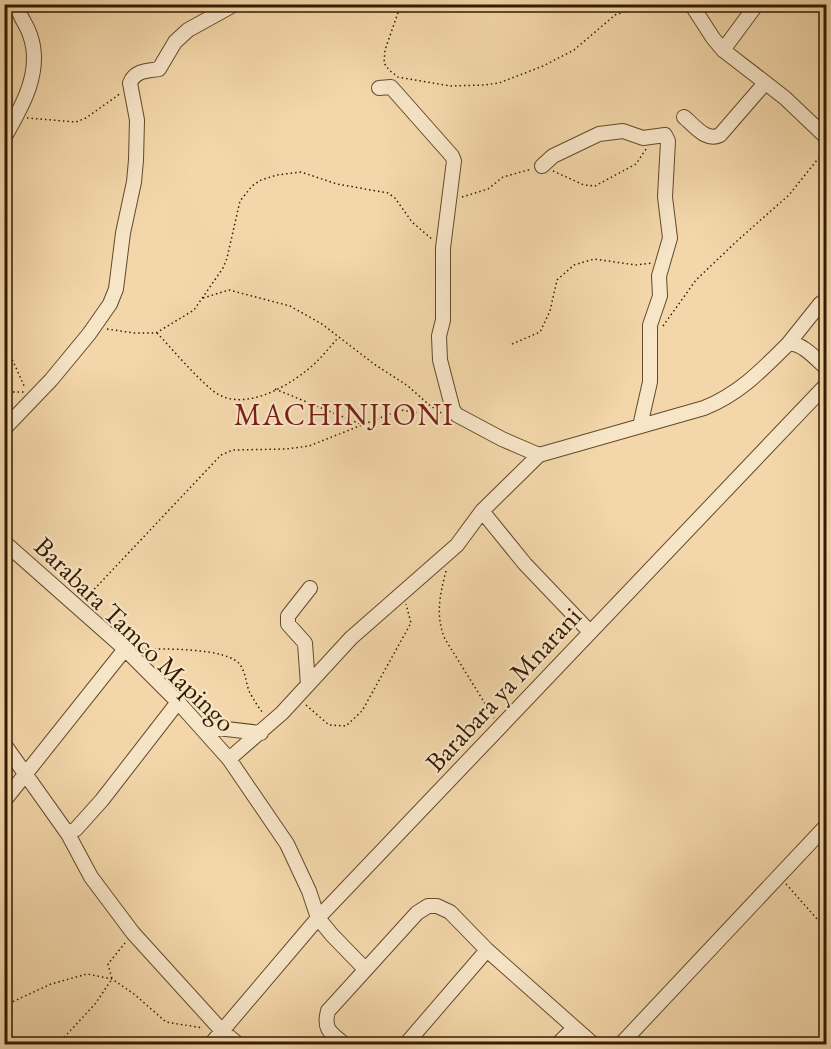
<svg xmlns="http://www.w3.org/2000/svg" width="831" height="1049" font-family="'EB Garamond',serif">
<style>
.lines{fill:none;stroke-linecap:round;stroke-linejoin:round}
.minor-casing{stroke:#634a2a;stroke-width:16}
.path{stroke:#331b00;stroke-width:1.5;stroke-dasharray:1.5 3;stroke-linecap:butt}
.minor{stroke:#f7e5c8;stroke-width:14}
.labels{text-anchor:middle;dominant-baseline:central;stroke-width:4.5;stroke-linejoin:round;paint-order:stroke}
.street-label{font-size:27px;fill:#331b00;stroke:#f7e5c8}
.quarter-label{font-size:30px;letter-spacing:1.5px;fill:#7a1f14;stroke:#f7e5c8}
</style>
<rect width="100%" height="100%" fill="#f3d7aa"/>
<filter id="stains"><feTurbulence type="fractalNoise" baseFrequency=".00333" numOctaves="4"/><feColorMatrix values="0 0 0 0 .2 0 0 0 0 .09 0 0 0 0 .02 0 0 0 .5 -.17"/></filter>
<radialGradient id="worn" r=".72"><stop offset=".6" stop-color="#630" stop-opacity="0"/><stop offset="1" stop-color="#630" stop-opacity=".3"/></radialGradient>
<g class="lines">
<defs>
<path id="minor" d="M691,4l22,34 10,12 62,48 41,39
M723,50l34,-46
M379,88l12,-1 61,69 2,5 -11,87v72l-4,16 1,24 13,50 4,5 45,24 37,16
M684,117c11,9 22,25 36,18l45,-52
M4,138c18,-31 39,-67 26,-103 -3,-11 -12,-19 -13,-31
M542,166l11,-10 46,-22 24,-3 20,7 22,-3 3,6 -3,56 5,41 -11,38 1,20 -10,29v57l-10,44
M788,344l32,-40 6,-4
M4,429l47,-49 38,-46 21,-30 6,-15 7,-56 11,-51 2,-22 1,-40 -7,-37c5,-13 18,-12 29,-14l16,-27 13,-12 47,-26
M482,511l43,53 65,68
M4,542l121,107 53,53 51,57 58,85 22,47 9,27 14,17 33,34
M308,685l-3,-42 -17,-19v-8l22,-28
M200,726l61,7
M4,744l64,90 23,43 42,56 89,98 16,13
M229,759l53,-46 69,-75 106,-93 25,-34 57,-56 165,-47c35,-14 58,-38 84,-64 14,-2 28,15 38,24
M4,801l121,-152
M68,834l8,-5 26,-29 76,-98
M211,1044l107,-126 508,-533
M344,1044c-13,-11 -21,-14 -16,-33l89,-98 11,-7h9l13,6 37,38 106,94
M406,1044l81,-94
M558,1044l16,-16
M621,1044l205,-218"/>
</defs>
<use href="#minor" class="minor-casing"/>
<path class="path" d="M401,4l-16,46 -1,13 5,7 9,7 52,9 34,-1 15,-2 44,-17 31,-16 41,-35 32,-11
M27,118l49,4 10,-4 35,-25
M553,171l31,14 11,1 41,-22 10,-15
M462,197l26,-8 15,-12 29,-8
M203,298l26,-8 61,16 32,18 52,40 34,22 20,18 15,10
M663,326l33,-46 42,-40 51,-45 28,-35 9,-9
M107,329l27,4h22l38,-23 29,-42 4,-10 13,-57 12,-15 9,-6 16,-5 24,-3 36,12 51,9 7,5 17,24 21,18
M157,333c17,18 36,41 55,57 27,23 70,0 94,-19 12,-9 22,-22 32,-33
M512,344l28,-12 10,-21 7,-31 17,-15 20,-6 42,6 16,-2
M4,349l9,12 12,27
M275,389l88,36
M4,392h21
M446,571c-6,23 -11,45 -1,68l49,79
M85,599l136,-144 12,-5 53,-1 23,-3 91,-36 42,6
M141,649c20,0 89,-2 100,17 5,8 5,19 9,27 4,7 8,14 13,20
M306,705l23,20 17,1 16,-15 49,-88 -5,-19
M786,884l40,45
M4,1002h8l39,-18 36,-10 25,5 22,15 32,28 37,6
M58,1044l37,-40 17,-25 -4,-15 17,-21"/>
<use href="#minor" class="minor"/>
</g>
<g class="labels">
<g class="street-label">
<text transform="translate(135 634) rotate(44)">Barabara Tamco Mapingo</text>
<text transform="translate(503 689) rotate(-47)">Barabara ya Mnarani</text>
</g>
<g class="quarter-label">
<text x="344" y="414">MACHINJIONI</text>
</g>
</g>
<rect width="831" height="1049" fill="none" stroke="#f3d7aa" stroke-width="24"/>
<rect x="6" y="6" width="819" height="1037" fill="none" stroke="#331b00" stroke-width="3"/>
<rect x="12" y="12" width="807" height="1025" fill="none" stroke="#331b00" stroke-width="1.5"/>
<rect width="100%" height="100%" filter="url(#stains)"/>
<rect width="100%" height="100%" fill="url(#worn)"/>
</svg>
